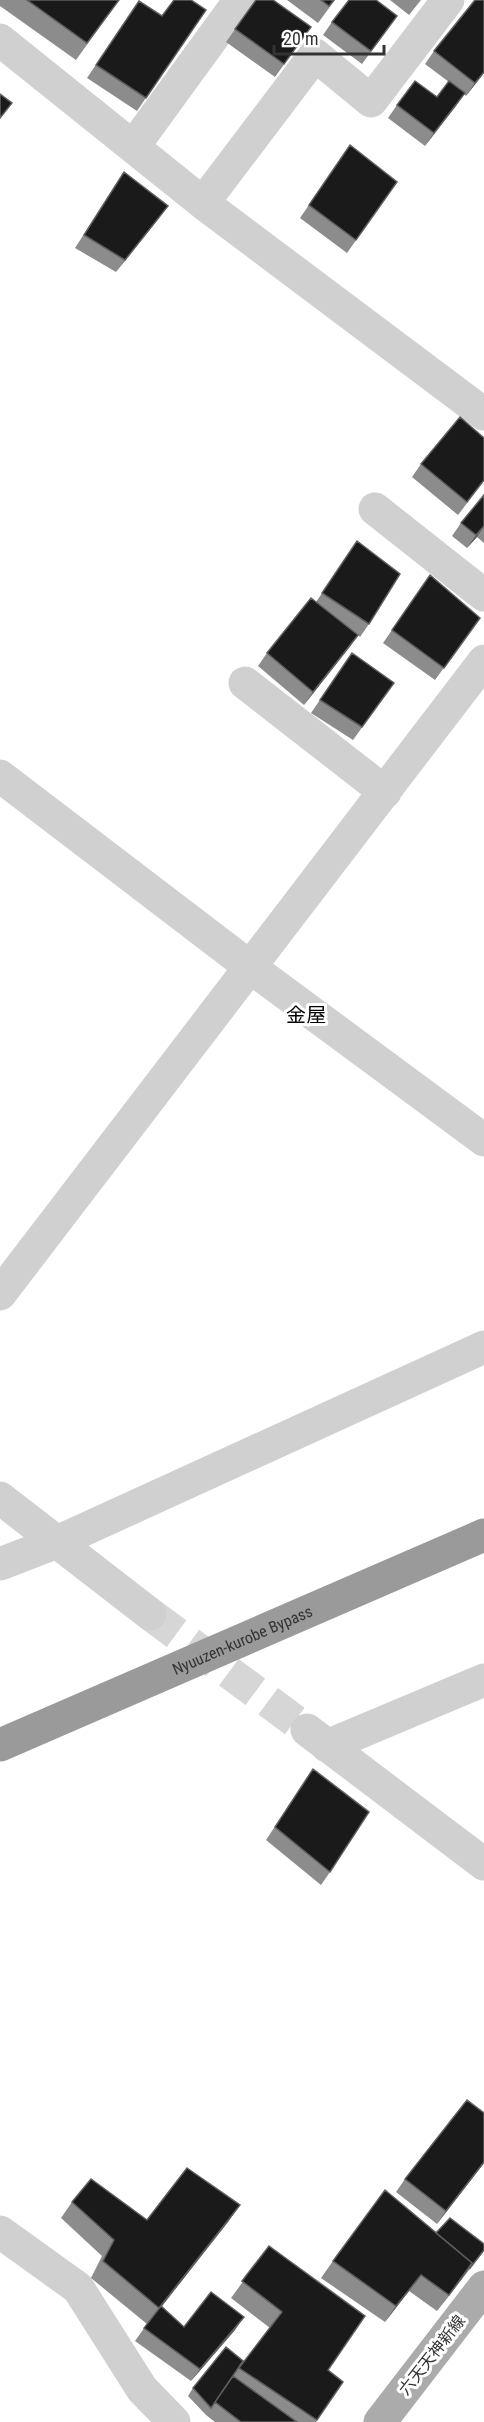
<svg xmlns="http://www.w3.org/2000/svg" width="484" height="2422" font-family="'Roboto Condensed','Noto Sans JP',sans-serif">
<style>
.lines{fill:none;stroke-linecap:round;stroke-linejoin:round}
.minor-tunnel{stroke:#d6d6d6;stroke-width:33;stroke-dasharray:33 16;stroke-linecap:butt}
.minor{stroke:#d0d0d0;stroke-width:33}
.major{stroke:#ababab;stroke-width:33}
.highway{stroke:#9a9a9a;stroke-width:33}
.wall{fill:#8c8c8c}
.shaded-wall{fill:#5f5f5f}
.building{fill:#1a1a1a;stroke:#5f5f5f;stroke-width:1.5}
.labels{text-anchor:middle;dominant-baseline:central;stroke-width:6;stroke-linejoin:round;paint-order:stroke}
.street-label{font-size:16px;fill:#333;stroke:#fff}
.quarter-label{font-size:20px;fill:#000;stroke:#fff}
</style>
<rect width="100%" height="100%" fill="#fff"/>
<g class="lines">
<path class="minor-tunnel" d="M150,1614l157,116"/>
<path class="minor" d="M0,40l203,163 281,211
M133,147l107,-147
M203,203l112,-148 56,46 77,-101
M375,509l109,86
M245,683l140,109
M0,776l250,191 234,173
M0,1294l484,-633
M0,1498l150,116
M0,1564l57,-22 427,-195
M307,1730l177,134
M327,1746l157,-66
M0,2232l78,56 64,101 32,33"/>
<path class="major" d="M380,2422l104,-135"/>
<path class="highway" id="s1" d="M0,1745l484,-210"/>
</g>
<path class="wall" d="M0,0h119l-43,60 -76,-54z
M256,0l55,27 -36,50 -49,-35z
M287,0h48l-17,23z
M390,0h31l-12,15z
M139,1l23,15 44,-6 -69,101 -50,-33z
M397,16l-35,48 -39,-29 9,-13z
M434,51l50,22 -18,23 -2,-2 -39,52 -37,-28 9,-13 40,-8 12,-15 -24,-18z
M350,145l47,37 -50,71 -47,-35z
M124,172l35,46 -43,54 -41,-24z
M484,438v43l-26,34 -46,-38 9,-13z
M484,495v48l-7,-6 -10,11 -15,-12 9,-13z
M357,541l12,83 -9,13 -2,-2 -54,70 -46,-39 9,-13 49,-51z
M430,575l50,43 -45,62 -52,-37z
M352,653l42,30 -41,57 -42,-27z
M313,1769l17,103 -9,13 -55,-45z
M484,2113v50l-47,61 -41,-32 9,-13z
M72,2202l75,18 93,-15 -12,17 -66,84 22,21 51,3 -44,51 -56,-40 12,-17 -56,-46 11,-22 -41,-38z
M436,2233l48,18 -47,60 -28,-20 -24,31 -64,-44 12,-17z
M269,2246l59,124 15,12 -27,40h-101l-9,-7 -18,-19 5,-8 46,-20 31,-40 -39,-30z"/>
<path class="shaded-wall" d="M484,72v1l-18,23 9,-13z
M465,93l-9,13 -31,40 9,-13z
M168,206l-9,12 -43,54 9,-12z
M484,526l-7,11 -10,11 9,-13z
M358,635l-9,13 -45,57 9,-13z
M484,2162v1l-47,61 9,-13z
M240,2205l-12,17 -80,102 11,-16z
M472,2263l-11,17 -24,31 12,-16z
M421,2275l-12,16 -24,31 11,-16z
M244,2317l-9,13 -44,51 9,-12z"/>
<path class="building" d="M27,0h92l-32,43z
M174,0h17l15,10 -60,88 -50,-33 43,-64 23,15z
M256,0h17l38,27 -27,37 -49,-35z
M321,0h13l-5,6z
M349,0h27l21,16 -26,35 -39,-29z
M475,0h9v72l-9,11 -41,-32z
M415,81l22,16 12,-16 16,12 -31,40 -37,-28z
M0,94l12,9 -12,15z
M350,145l47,37 -41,58 -47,-35z
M124,172l44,34 -43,54 -41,-25z
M460,417l24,21v42l-17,22 -46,-38z
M484,495v31l-8,9 -15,-12z
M357,541l43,33 -31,50 -47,-31z
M430,575l50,43 -36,50 -52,-38z
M311,598l47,37 -45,57 -46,-39z
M352,653l42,30 -32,44 -42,-27z
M313,1769l56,43 -39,60 -55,-45z
M467,2100l17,13v49l-38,49 -41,-32z
M187,2168l53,37 -81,103 -56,-47 11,-21 -42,-38 19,-23 56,41z
M385,2190l87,73 -23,32 -28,-20 -25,31 -63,-45z
M450,2218l34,26v6l-14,18 -1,-1 3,-4 -36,-30z
M269,2246l96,70 -37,54 15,12 -26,38 -78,-52 43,-56 -40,-31z
M211,2292l33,25 -44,52 -56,-41 17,-22 23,21z
M226,2347l17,14 -32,47 -18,-20z
M233,2376l64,46h-56l-26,-20z"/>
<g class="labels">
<g class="street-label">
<text stroke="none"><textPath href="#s1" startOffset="264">Nyuuzen-kurobe Bypass</textPath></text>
<text transform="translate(432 2355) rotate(-52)">六天天神新線</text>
</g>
<g class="quarter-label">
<text x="306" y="1015">金屋</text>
</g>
</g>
<path d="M274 45v9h110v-9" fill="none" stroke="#333333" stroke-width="3"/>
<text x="283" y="45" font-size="18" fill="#333333" stroke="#ffffff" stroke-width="4.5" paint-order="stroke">20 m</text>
</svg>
